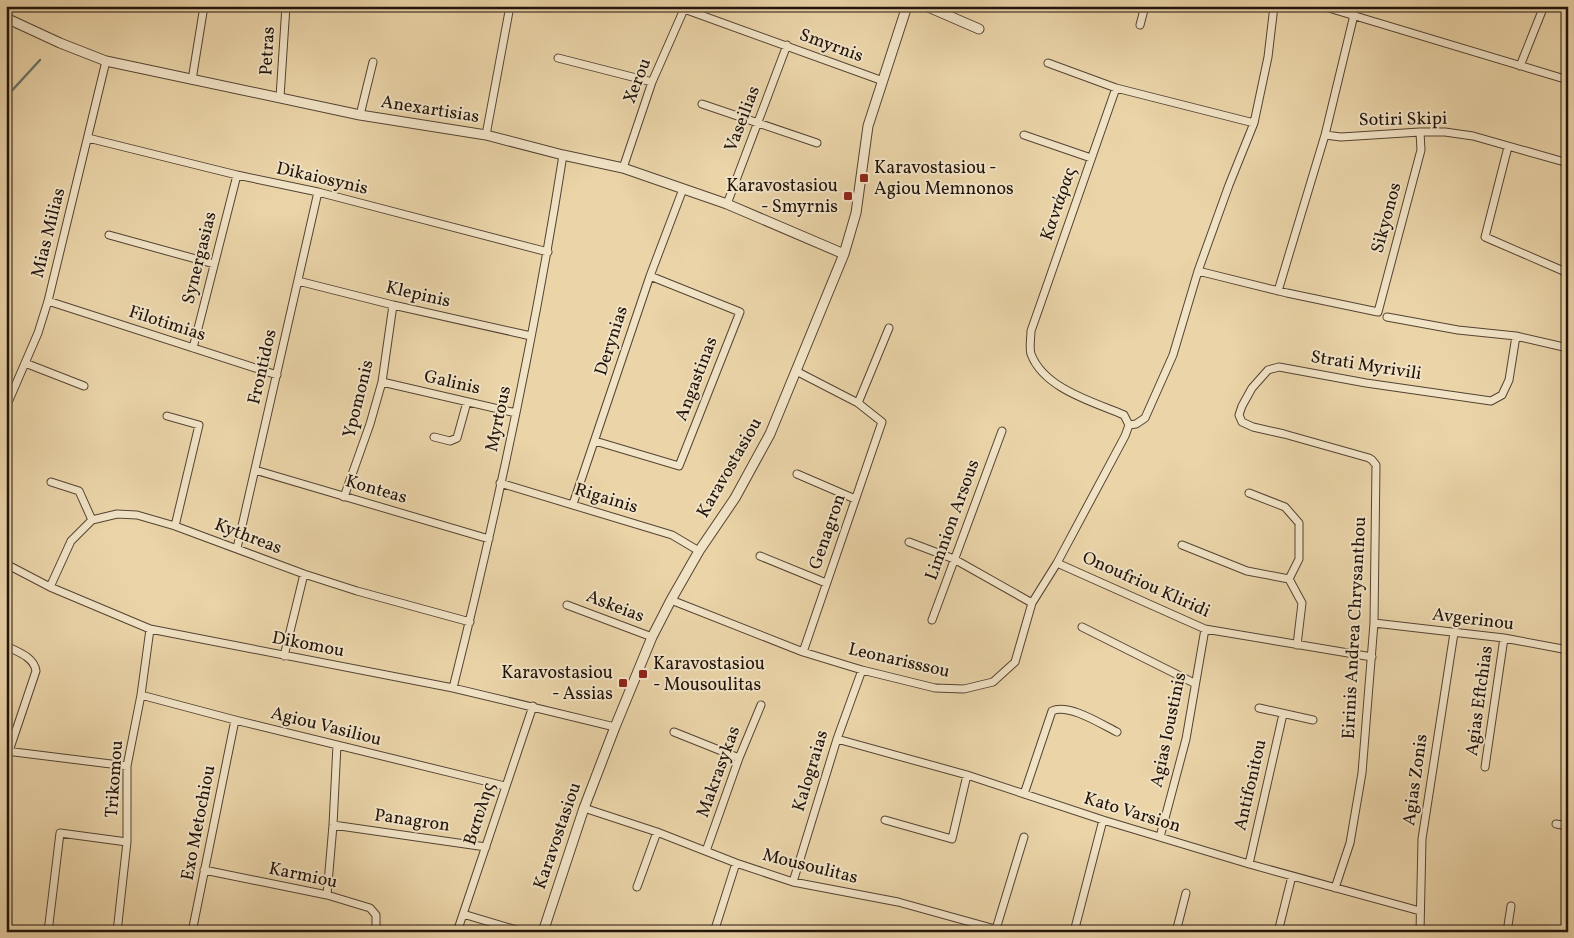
<svg xmlns="http://www.w3.org/2000/svg" width="1574" height="938" font-family="Vollkorn,serif">
<style>
.lines{fill:none;stroke-linecap:round;stroke-linejoin:round}
.stream{stroke:#68756d;stroke-width:2.5}
.minor-casing{stroke:#534332;stroke-width:9}
.tertiary-casing{stroke:#534332;stroke-width:11}
.minor{stroke:#f1e3c6;stroke-width:7}
.tertiary{stroke:#f1e3c6;stroke-width:9}
.poi-dot{fill:#8f2418;stroke:#f1e3c6;stroke-width:2}
.labels{text-anchor:middle;dominant-baseline:central;stroke-width:4;stroke-linejoin:round;paint-order:stroke}
.street-label{font-size:18px;fill:#21130b;stroke:#f1e3c6}
.poi-label{font-size:18px;fill:#21130b;stroke:#f1e3c6;text-anchor:start}
</style>
<rect width="100%" height="100%" fill="#ead4a8"/>
<filter id="stains"><feTurbulence type="fractalNoise" baseFrequency=".004" numOctaves="4"/><feColorMatrix values="0 0 0 0 .2 0 0 0 0 .09 0 0 0 0 .02 0 0 0 .5 -.17"/></filter>
<radialGradient id="worn" r=".72"><stop offset=".6" stop-color="#630" stop-opacity="0"/><stop offset="1" stop-color="#630" stop-opacity=".3"/></radialGradient>
<g class="lines">
<path class="stream" d="M6,97l34,-37"/>
<defs>
<path id="minor" d="M1322,6l246,74
M684,9l199,72
M1140,25l5,-19
M558,58l94,24
M1048,63l68,25 138,35
M1520,66l24,-60
M192,80l12,-74
M280,97l6,-91
M702,104l115,39
M360,115l13,-53
M486,135l24,-129
M1024,135l67,23
M1325,135l16,2 79,-5h25l28,4 95,27
M88,138l149,37 81,17 230,60
M1508,147l-23,90 83,36
M623,168l29,-86 33,-75
M727,204l60,-159
M109,235l105,29
M1198,271l89,22 91,19 43,-162 -1,-18
M298,281l95,24 138,31
M1278,291l47,-156 29,-120
M48,301l229,74
M1387,317l71,13 58,6 52,12
M193,348l44,-173
M25,363l59,23
M796,371l62,32 24,19 -79,230
M382,382l134,31
M858,403l31,-75
M6,407l32,-74 10,-32 58,-240
M167,416l32,9 -24,101
M1129,425l7,-1 9,-6 28,-63 25,-84 31,-86 25,-62 14,-66 6,-51
M434,437l16,4 7,-3 10,-36
M595,441l84,25 61,-154 -90,-36
M255,470l234,69
M797,474l58,25
M51,482l28,9 13,29
M500,483l172,52 27,16
M1249,493l36,14 14,16v36l-10,20
M344,497l26,-73 12,-42 11,-77
M573,504l77,-228 33,-87
M909,542l45,17 78,44
M1182,545l65,26 42,8 13,24 -5,42
M237,548l81,-356
M760,556l66,27
M1057,563l148,66 167,28
M6,564l44,23 100,42 303,59 162,39
M50,587l21,-46 21,-21 25,-6 20,1 38,11 129,48 53,17 113,31
M671,600l132,52 59,18 73,18 29,1 29,-7 22,-20 17,-59 25,-40 68,-127 4,-11 -5,-10c-30,-13 -80,-26 -93,-61 -2,-6 0,-16 0,-23l85,-243
M567,605l85,32
M932,620l70,-189
M1374,623l130,15 64,12
M1082,627l112,56
M6,646c12,6 28,11 30,25l-27,80
M284,656l20,-82
M453,688c44,-176 82,-354 110,-533
M141,695l94,25 270,66
M1259,708l54,12
M674,732l65,26
M837,739l130,36 136,45 146,44 171,47
M6,751l121,15
M1485,767l19,-129
M1024,794l28,-83c16,-8 49,13 65,21
M584,808l73,24 79,31 57,19 105,20 108,30
M885,820l67,19 15,-64
M1556,824l12,2
M333,825l153,22
M1160,837l26,-98 19,-110
M706,851l33,-93 22,-53
M1249,864l34,-150
M204,870l123,25 43,13 6,7v17
M793,882l44,-143 25,-69
M637,887l20,-55
M1335,888l15,-45 12,-70 12,-150 2,-158 -4,-5 -3,-2 -85,-24 -31,-7 -11,-5 -3,-7 3,-9 10,-18 16,-18 11,-3 87,16 125,18 11,-6 7,-15 7,-44
M327,895l6,-70 4,-80
M463,914l60,18
M996,929l28,-92
M48,932l12,-99 67,9
M117,932l10,-90v-76l14,-71 9,-66
M192,932l43,-212
M457,932l76,-226
M714,932l22,-69
M1074,932l29,-112
M1176,932l10,-39
M1278,932l14,-56
M1420,932l2,-93 32,-206
M1507,932l4,-26"/>
<path id="tertiary" d="M926,6l53,23
M6,18l54,25 46,18 254,54 126,20 77,20 60,13 104,36 117,50
M543,932l41,-124 31,-81 37,-90 19,-37 28,-49 36,-53 35,-64 74,-180 12,-41 12,-87 39,-120"/>
</defs>
<use href="#minor" class="minor-casing"/>
<use href="#tertiary" class="tertiary-casing"/>
<use href="#minor" class="minor"/>
<use href="#tertiary" class="tertiary"/>
</g>
<g class="poi-dot">
<rect x="859" y="173" width="10" height="10" rx="2.5"/>
<rect x="843" y="191" width="10" height="10" rx="2.5"/>
<rect x="638" y="669" width="10" height="10" rx="2.5"/>
<rect x="618" y="678" width="10" height="10" rx="2.5"/>
</g>
<g class="labels">
<g class="street-label">
<text transform="translate(831 46) rotate(20)">Smyrnis</text>
<text transform="translate(268 51) rotate(-87)">Petras</text>
<text transform="translate(638 81) rotate(-69)">Xerou</text>
<text transform="translate(430 110) rotate(9)">Anexartisias</text>
<text transform="translate(743 119) rotate(-69)">Vaseilias</text>
<text transform="translate(1403 120) rotate(-1)">Sotiri Skipi</text>
<text transform="translate(322 179) rotate(13)">Dikaiosynis</text>
<text transform="translate(1059 204) rotate(-71)">Καντάρας</text>
<text transform="translate(1387 218) rotate(-75)">Sikyonos</text>
<text transform="translate(49 233) rotate(-76)">Mias Milias</text>
<text transform="translate(200 258) rotate(-76)">Synergasias</text>
<text transform="translate(418 295) rotate(13)">Klepinis</text>
<text transform="translate(167 324) rotate(18)">Filotimias</text>
<text transform="translate(612 341) rotate(-72)">Derynias</text>
<text transform="translate(1366 366) rotate(9)">Strati Myrivili</text>
<text transform="translate(263 367) rotate(-77)">Frontidos</text>
<text transform="translate(697 379) rotate(-69)">Angastinas</text>
<text transform="translate(452 383) rotate(13)">Galinis</text>
<text transform="translate(359 399) rotate(-76)">Ypomonis</text>
<text transform="translate(499 419) rotate(-78)">Myrtous</text>
<text transform="translate(730 468) rotate(-60)">Karavostasiou</text>
<text transform="translate(376 490) rotate(16)">Konteas</text>
<text transform="translate(606 499) rotate(17)">Rigainis</text>
<text transform="translate(953 520) rotate(-70)">Limnion Arsous</text>
<text transform="translate(828 532) rotate(-71)">Genagron</text>
<text transform="translate(248 537) rotate(21)">Kythreas</text>
<text transform="translate(1146 585) rotate(24)">Onoufriou Kliridi</text>
<text transform="translate(615 607) rotate(21)">Askeias</text>
<text transform="translate(1473 620) rotate(7)">Avgerinou</text>
<text transform="translate(1355 628) rotate(-87)">Eirinis Andrea Chrysanthou</text>
<text transform="translate(308 645) rotate(11)">Dikomou</text>
<text transform="translate(899 661) rotate(13)">Leonarisssou</text>
<text transform="translate(1480 701) rotate(-82)">Agias Eftchias</text>
<text transform="translate(326 727) rotate(14)">Agiou Vasiliou</text>
<text transform="translate(1169 730) rotate(-78)">Agias Ioustinis</text>
<text transform="translate(811 771) rotate(-73)">Kalograias</text>
<text transform="translate(719 772) rotate(-70)">Makrasykas</text>
<text transform="translate(115 779) rotate(-86)">Trikomou</text>
<text transform="translate(1416 780) rotate(-82)">Agias Zonis</text>
<text transform="translate(1251 785) rotate(-77)">Antifonitou</text>
<text transform="translate(1132 813) rotate(17)">Kato Varsion</text>
<text transform="translate(480 814) rotate(-72)">Βατυλης</text>
<text transform="translate(412 821) rotate(8)">Panagron</text>
<text transform="translate(199 823) rotate(-79)">Exo Metochiou</text>
<text transform="translate(558 836) rotate(-71)">Karavostasiou</text>
<text transform="translate(810 867) rotate(14)">Mousoulitas</text>
<text transform="translate(303 876) rotate(12)">Karmiou</text>
</g>
<g class="poi-label">
<text x="874" y="168">Karavostasiou -<tspan x="874" dy="21">Agiou Memnonos</tspan></text>
<text x="838" y="186" text-anchor="end">Karavostasiou<tspan x="838" dy="21">- Smyrnis</tspan></text>
<text x="653" y="664">Karavostasiou<tspan x="653" dy="21">- Mousoulitas</tspan></text>
<text x="613" y="673" text-anchor="end">Karavostasiou<tspan x="613" dy="21">- Assias</tspan></text>
</g>
</g>
<rect width="1574" height="938" fill="none" stroke="#ead4a8" stroke-width="25"/>
<rect x="8" y="8" width="1559" height="923" fill="none" stroke="#21130b" stroke-width="2.5"/>
<rect x="12" y="12" width="1549" height="913" fill="none" stroke="#21130b"/>
<rect width="100%" height="100%" filter="url(#stains)"/>
<rect width="100%" height="100%" fill="url(#worn)"/>
</svg>
